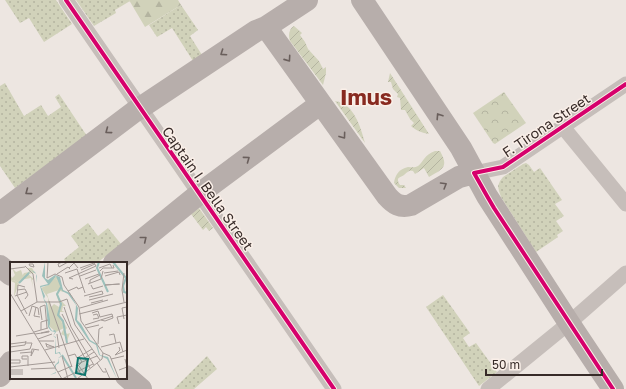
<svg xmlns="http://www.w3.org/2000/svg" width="626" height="389" font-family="'Golos Text',sans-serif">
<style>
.grass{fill:url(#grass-dots)}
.forest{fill:url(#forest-firs)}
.park{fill:url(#park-crowns)}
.garden{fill:url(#garden-furrows)}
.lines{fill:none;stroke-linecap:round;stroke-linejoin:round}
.street{stroke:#c6beba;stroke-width:15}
.secondary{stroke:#b7aeab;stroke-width:22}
.cycleway-casing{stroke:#faefe8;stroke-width:6}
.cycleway{stroke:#d6006c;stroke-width:4}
.oneway{stroke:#6a5f5c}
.labels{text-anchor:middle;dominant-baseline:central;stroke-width:3;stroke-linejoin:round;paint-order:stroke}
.street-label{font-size:14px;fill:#372b28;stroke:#faefe8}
.town-label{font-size:22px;font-weight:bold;fill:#882a20;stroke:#faefe8}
.inset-river{fill:none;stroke:#9cc0bb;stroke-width:2}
.inset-road{fill:none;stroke:#a49b97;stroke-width:1}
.view{fill:#0f766e;fill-opacity:0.15;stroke:#0f766e;stroke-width:2}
.inset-edge{fill:none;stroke:#372b28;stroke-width:2}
</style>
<defs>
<pattern id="grass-dots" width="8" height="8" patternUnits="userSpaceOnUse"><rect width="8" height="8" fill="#d1d2ba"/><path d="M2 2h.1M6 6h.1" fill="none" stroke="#b4b4a0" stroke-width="1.8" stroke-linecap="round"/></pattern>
<pattern id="forest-firs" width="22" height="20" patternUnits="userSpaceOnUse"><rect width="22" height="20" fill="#d1d2ba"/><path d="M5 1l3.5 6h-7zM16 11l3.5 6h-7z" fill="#b4b4a0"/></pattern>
<pattern id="park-crowns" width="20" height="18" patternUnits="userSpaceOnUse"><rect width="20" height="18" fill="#d1d2ba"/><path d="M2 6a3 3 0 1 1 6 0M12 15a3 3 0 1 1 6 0" fill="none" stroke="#b4b4a0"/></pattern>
<pattern id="garden-furrows" width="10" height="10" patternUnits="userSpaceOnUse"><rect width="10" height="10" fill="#d1d2ba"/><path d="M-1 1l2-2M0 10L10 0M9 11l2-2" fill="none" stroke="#b4b4a0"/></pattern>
</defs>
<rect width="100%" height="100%" fill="#ede6e1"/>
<path class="grass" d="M5,0h51l16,24 -28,18 -15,-24 -9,5z
M76,0h53l1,1 -15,9 1,3 -22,13z
M181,5l17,25 -8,6 12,19 -9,6 -21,-33 -15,9 -8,-12z
M5,83l19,33 17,-11 7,11 13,-9 -6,-10 4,-3 28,42 -72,52 -15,-22v-80z
M526,163l3,2 5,7 6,-4 22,32 -7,4 9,12 -8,5 7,10 -6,4 1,2 -22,15 -35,-55 -2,-6 -1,-5 2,-5 3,-4 20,-13z
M88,223l10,13 10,-8 13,16 -24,19h-31l-2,-4 15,-12 -8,-11z
M443,295l27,38 -7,5 6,9 7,-4 21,29 -18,14 -53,-79z
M207,356l10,13 -23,20h-20z"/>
<path class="forest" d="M129,0h49l3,5 -36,22z"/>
<path class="park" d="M504,92l22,31 -31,21 -2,-1 -20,-30z"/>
<path class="garden" d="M294,26l8,7 -2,2 5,7 3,7 11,12 4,8 3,-2v6l-3,12 -33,-44c-2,-6 -1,-12 4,-15z
M390,73l39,61c-7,-1 -12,-3 -18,-8l3,-3 -4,-4 -5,-9h-4l-1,-12 -3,-1 1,-3 -5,-5 -2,-7h-3z
M335,101c19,2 26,27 30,42z
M435,151h5c9,16 3,18 -11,26l-5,-9 -9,6 -2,-3c-5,-1 -5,1 -9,4 -4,3 -9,2 -4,10h4l2,3h-7l-5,-5c1,-8 5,-14 14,-16 3,0 7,1 10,-1 3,-2 4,-5 6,-7 3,-4 6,-6 11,-8z
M199,208l14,20 -4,3 -3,-4 -3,3 -12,-16z"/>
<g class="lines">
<path class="street" d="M66,0l268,389
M563,127l63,77
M474,173l29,-6 123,-83
M488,389l81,-66 57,-50"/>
<path class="secondary" d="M362,0l99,148 26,48 82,127 44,66
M266,27l121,169c7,8 13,12 24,9l48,-28 15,-4
M0,213l134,-101 122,-81 10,-4 41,-27
M114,263l85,-69 121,-90
M0,266l11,9
M0,376l11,-14
M126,376l15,13"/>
<defs>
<path id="cycleway" d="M66,0l268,389
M613,389l-119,-181 -7,-12 -13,-23 29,-6 123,-83"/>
</defs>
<use href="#cycleway" class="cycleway-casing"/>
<use href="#cycleway" class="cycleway"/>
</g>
<defs><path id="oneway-chevron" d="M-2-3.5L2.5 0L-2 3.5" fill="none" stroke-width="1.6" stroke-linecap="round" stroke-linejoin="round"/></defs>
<g class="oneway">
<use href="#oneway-chevron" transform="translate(223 53) rotate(146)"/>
<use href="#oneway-chevron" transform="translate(288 59) rotate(55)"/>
<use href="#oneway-chevron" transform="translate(439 116) rotate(-123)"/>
<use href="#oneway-chevron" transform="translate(108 131) rotate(143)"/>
<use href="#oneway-chevron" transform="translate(343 136) rotate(54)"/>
<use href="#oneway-chevron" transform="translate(247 159) rotate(-36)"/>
<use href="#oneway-chevron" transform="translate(444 185) rotate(-31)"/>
<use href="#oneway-chevron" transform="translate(28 192) rotate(143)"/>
<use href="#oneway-chevron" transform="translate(144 239) rotate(-39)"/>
</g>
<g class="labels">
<g class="street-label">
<text transform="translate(546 125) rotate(-34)">F. Tirona Street</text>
<text transform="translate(208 188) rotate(55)">Captain I. Bella Street</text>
</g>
<g class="town-label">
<text x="366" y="96">Imus</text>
</g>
</g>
<g transform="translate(10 262)">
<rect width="117" height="117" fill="#ede6e1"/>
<path d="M2,6l4,4 5,-2 2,6 -5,7 -4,-3 -4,1v-7l2,4 3,-3z" fill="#d1d2ba"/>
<path d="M18,6h4l3,5 -7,1 6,5 -2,1 1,8 -2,-10 -11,2 -6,17 1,-14 -4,-2 3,-1 4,3 6,-10 5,-1zM44,15h4l6,15 -4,-1 -3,5 9,10h-3l-1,5 3,1h-5v3l7,13 -3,3 3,3 3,-1 -3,8v-4l-6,-3 3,-6 -6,-14 2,-9 -4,-11 3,-4v-9l-5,-3 -4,5z" fill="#d1d2ba"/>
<path d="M44,16l5,3v9l-12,4 4,13 3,-3 5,3 -1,7 6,14 -8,4 -7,-6 -1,-28 -7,-10 7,-3z" fill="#d1d2ba"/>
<path d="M35,0v16l3,2 7,-5 5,2 3,13 7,3 8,15 -1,12 4,4 9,16 7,4 3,11 8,2 9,22 -10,-20 -8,-4 -3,-10 -7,-4 -14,-21 1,-15 -8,-11 -6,-3 -6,-15 -7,9 -8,2 4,9 -1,3 3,4 3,17v4l-1,2 3,5 3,-1 1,2 -3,4 3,2v15l4,-1 1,4v1l-3,1 1,5 -3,2v8l-6,2 6,-3 -1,-7 3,-3v-4l3,-2 -2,-3 -4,1 1,-17 -3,-1 2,-4 -4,-1 -3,-4 -2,-23 -2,-4 -4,-14 -3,-3 -1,-9 -5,-4 -2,3h-1l3,-3 4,2 2,4v7l3,3 8,-2 -6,-8z" fill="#9cc0bb"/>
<path class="inset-river" d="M89,0l-2,6 11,24M103,0l13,16 -3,8 1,6 3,1M9,21l10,-10M51,25l-4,7 4,10 -3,11 5,6 4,22M52,93l14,23"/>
<path class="inset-road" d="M38,0l-1,16 8,-4 7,3 2,8 15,22 2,14 22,32 -1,6 -25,20M52,0l-4,2 1,3 9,-5M19,2h4l1,3 -4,-1zM15,4l8,8 4,28M59,6l5,-5 4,5M89,6l11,-4 2,4M0,7l15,-2M71,8l14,-6M90,9l3,-3h11l-1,-3M55,11l12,-4 8,24M94,11l14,-2M47,12l11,-7 2,2M70,14l16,-6M95,14l14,-4 1,3M63,17l-4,-1 27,-12 -2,-3 -14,5M75,17l14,-5M80,21v-3l10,-5M78,22l13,-5 2,-8M81,23l2,4 10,-3M95,23l14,-1M95,23l15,-1M7,28l8,-1 3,6 -3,4M58,29l9,-4 1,2 5,-2M0,31l52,86M7,33l10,19M7,33l1,-10 7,2M5,34l12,-4M74,34l18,-5 1,3 -14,3M79,38l24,-6M39,39l23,66M114,40l-2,-12 2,-17M81,41l12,-3M26,45l-2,9 6,1M54,45l7,20 23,38M70,46l28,-8M11,49l16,-9h22l8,-3 8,26 25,35M82,51l6,-2 2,6 12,-3 1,4 -8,3 -4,-1M52,52l28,54M69,52l48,-12M83,53l4,-1 2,4 -6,1M19,54l3,-10 6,2 1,7M114,57l-2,-11 5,-1M32,58l-2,-13 5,-2 2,23M109,62l-2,-7 10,-2M75,63l28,-9M76,66l13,-3M31,68v-8l7,-2M24,70l14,-4M25,72l14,-2v-1l-8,2M47,72l2,14M99,73l5,-1 2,9M6,74l18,-3M28,77l14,-5M29,79h15M36,81v1l1,3h7l-8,-3M0,82l16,-2M88,82l1,-15 4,-2M0,85l15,-2 1,-4M91,85l19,-5 3,10M109,85l1,3 -5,5 12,-5M24,88l-3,6 1,-7 7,1M35,88l39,-11M0,90l20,-3 2,-6h-6M10,91l12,-1M93,91l7,3 9,23M52,94l6,23M58,94l7,-2 2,4 15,-9M69,95l3,5 15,-6M17,97h-5v-3h6v10M73,97l11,-7M101,97l13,-3M0,98h10v3h-10M87,101l6,9h3M69,104l9,13M0,105l45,-5M67,105l5,-5 -6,3 3,5 2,5M95,106l5,11M21,107l24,-1M0,108h13M109,108l8,-3 -2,-8M0,110h13M48,110l14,-6M0,112h13M52,117l31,-15"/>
<path class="view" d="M68,96l10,1 -3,16 -9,-2z"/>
<rect width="117" height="117" class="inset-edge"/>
</g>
<path d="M486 369v6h116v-6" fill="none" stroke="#372b28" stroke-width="2"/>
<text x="492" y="369" font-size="12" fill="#372b28" stroke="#faefe8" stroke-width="3" paint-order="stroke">50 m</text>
</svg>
